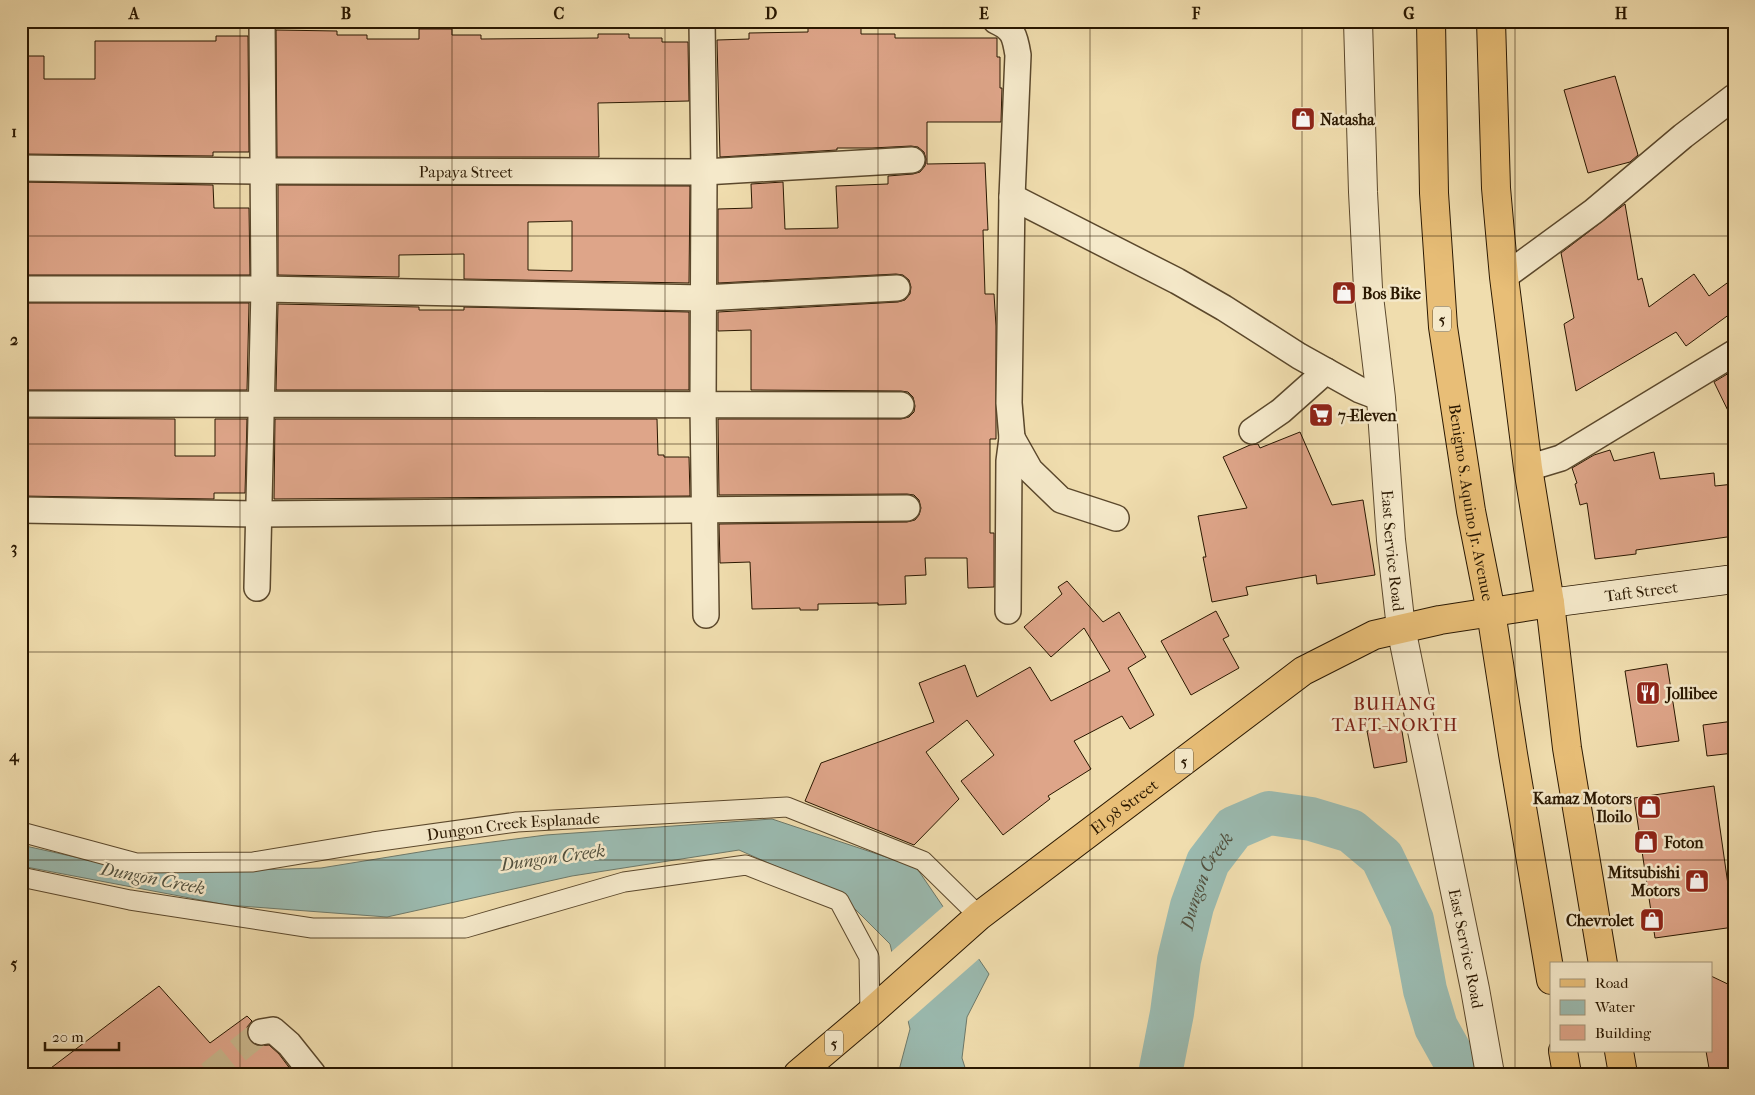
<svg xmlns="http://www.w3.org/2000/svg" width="1755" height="1095" font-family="'IM FELL French Canon',serif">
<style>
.water{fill:#9bbbb1;stroke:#6d796a}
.pier{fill:#f0ddae}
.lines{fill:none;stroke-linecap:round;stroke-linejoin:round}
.river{stroke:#9bbbb1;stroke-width:44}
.building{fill:#dea589;stroke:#291700;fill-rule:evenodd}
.minor-tunnel{stroke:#c8b58b;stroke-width:25;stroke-dasharray:25 12;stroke-linecap:butt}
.pedestrian-casing{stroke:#5b482c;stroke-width:21}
.minor-casing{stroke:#5b482c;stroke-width:28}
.tertiary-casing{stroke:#5b482c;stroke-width:30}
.secondary-casing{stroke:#291700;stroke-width:30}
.primary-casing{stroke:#291700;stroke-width:30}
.trunk-casing{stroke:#291700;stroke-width:30}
.pedestrian{stroke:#f5e9ca;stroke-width:19}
.minor{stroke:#f5e9ca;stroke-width:25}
.tertiary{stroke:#f5e9ca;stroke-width:28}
.secondary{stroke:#f5e9ca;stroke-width:28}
.primary{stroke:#e8be77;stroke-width:28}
.trunk{stroke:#e8be77;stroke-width:28}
.grid{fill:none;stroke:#291700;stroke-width:1;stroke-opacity:0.55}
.labels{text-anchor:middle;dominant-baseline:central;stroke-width:5;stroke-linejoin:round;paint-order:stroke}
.shield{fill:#f5e9ca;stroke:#66563d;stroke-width:1}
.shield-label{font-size:15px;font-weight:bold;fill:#291700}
.poi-label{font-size:16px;font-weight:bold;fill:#291700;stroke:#f5e9ca;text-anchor:start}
.street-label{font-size:16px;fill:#291700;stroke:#f5e9ca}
.neighbourhood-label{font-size:18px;letter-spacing:1px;fill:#7a1f14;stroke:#f5e9ca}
.water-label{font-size:18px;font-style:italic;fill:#51503e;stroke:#f5e9ca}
.neatline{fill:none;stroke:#291700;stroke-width:2}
.grid-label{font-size:16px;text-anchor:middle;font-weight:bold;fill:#291700}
</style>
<rect width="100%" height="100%" fill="#f0ddae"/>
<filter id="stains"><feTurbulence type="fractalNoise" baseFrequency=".004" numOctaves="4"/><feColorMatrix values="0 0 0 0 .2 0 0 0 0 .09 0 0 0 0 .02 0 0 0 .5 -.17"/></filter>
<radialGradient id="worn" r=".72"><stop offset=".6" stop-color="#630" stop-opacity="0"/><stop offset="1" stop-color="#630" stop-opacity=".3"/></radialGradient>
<path class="water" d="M772,819l144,48 73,107 -22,43 -5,41 5,16h-69l12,-45 -20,-85 -49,-49 -102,-45 -167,26 -185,41 -160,-12 -206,-39v-21l126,28 174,-5 117,-19 108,-14z"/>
<path class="pier" d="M945,905l36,52 -75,66 -16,-70z"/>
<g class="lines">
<path class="river" id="s1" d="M1160,1074l12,-61 7,-53 13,-54 16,-44 26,-34 35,-15 42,6 40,12 31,26 30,63 13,70 11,37 19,34 24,13"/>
</g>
<path class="building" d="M834,22l27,1v11h34v4h102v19h3v31h2l-1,34h-74v42l58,-1 3,67h-5l2,64h9l2,32v113h-6v94h4v54l-26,1 -1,-30h-42l1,17 -21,1 1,28 -28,1v-2l-60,1v6h-18v-2l-48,1 -2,-47 -30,1 -1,-39 188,-2 8,-2 4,-5 2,-7 -2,-8 -5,-5 -7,-1 -188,1 -1,-76h183l8,-2 5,-5 1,-6 -2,-9 -5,-5 -7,-1 -150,-1v-60l-33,1v-19l180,-10 7,-2 5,-6 1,-7 -2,-7 -6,-5 -7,-1 -178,9v-74l34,-1 -1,-24 32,-2 2,47 53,-1 -2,-42 52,-2v-8l25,-2 7,-2 5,-6 1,-7 -2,-7 -6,-5 -7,-1 -39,2h-35v2l-117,7 -3,-117 32,-1v-6l59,-1v-5h26z
M419,29h33v6h29v4l117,-1v-4h31v4h33v4h26l1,59 -91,2 1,54h-322l-1,-127 61,1v4h30v4h52z
M216,36h32l1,116h-36v4l-192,-2v-98h23v23h51v-38h121z
M1615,76l23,79 -8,7 -42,11 -24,-83z
M21,182l192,3 1,23h35l1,67h-229z
M278,185l412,1 -1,97 -225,-4v-25l-65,1v22l-121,-2zM572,221v50l-44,-1v-48z
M1625,204l13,76 4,-2 7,29 45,-33 15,22 25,-18v33l-48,35 -10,-14 -100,59 -12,-67 10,-6 -13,-65z
M21,303h228l-2,87h-226z
M278,304l141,3v3h45v-3l225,5v78h-413z
M1734,370v53l-20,-41z
M21,418l154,1v37h40v-37h32l-2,74h-31v6l-193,-3z
M275,419h382l1,36h6v2h25l1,39 -416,3z
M1300,432l32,73 31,-5 12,75 -58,9 -1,-9 -70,12 2,8 -36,7 -9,-45h3l-8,-41 49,-8 -24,-51 27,-12 8,-1 2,4z
M1610,450l4,11 40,-9 6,27 54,-6 1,13 19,-2v52l-98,14v4l-41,5 -8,-56 -7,2 -5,-21 2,-1 -5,-15 22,-13z
M1067,581l36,41 16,-10 27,45 -18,11 26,47 -24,14 -8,-13 -48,25 17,28 -43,27 2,3 -47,36 -42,-54 33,-26 -27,-35 -41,32 33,47 -45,46 -109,-44 16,-38 113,-41 -15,-39 46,-18 12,32 53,-30 21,34 59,-30 -26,-43 -33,29 -27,-30 38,-33 -4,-7z
M1216,611l13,25 -6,3 16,29 -48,27 -30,-54z
M1667,664l12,77 -42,6 -12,-76z
M1734,721v32l-27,3 -4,-31z
M1401,725l6,37 -33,6 -7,-37z
M1714,786l20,141 -79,11 -21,-140z
M1711,976l23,11v87h-24l-4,-23h5z
M159,986l51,57 37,-27 5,5 -5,6v7l3,7 6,5 13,-1 10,9 15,20h-251z"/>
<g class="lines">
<path class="minor-tunnel" d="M209,1074l52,-42"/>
<defs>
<g id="pedestrian">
<path id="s2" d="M21,832l115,31 117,-1 120,-20 144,-20 270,-15 136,54 56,55"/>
<path d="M21,877l109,23 182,28h153l159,-46 122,-17 93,36 30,56 1,56"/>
</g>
<g id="minor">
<path d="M702,21l2,151 -1,234 3,209"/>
<path d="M996,21c18,8 19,16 22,34l-6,142 -3,206 3,35 -3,23 -1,150"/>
<path id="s3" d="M21,168l242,3 441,1 208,-12"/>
<path d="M1012,197l165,84 47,27 75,48 61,34 21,8"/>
<path d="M1504,277l90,-66 89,-75 51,-39"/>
<path d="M21,289h243l439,9 194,-10"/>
<path d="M21,404l880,1"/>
<path d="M1252,431l29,-20 45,-40"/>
<path d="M1012,438l18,32 31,30 55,18"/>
<path d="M1528,468l33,-10 173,-105"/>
<path d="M21,510l238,4 648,-6"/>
<path d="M257,588l7,-299 -2,-268"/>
<path d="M261,1032l12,-2 16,14 24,30"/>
</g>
<g id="tertiary">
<path id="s4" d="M1358,21l5,171 5,96 13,110 10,142 10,88 74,361 15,85"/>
</g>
<g id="secondary">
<path id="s5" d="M1550,603l184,-24"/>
</g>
<g id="primary">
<path id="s6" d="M798,1074l72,-61 109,-97 324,-245 71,-36 66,-15 110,-17"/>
</g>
<g id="trunk">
<path id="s7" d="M1431,21l3,172 9,134 28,184 20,101 22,142 38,226"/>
<path d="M1491,21l5,167 8,89 24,191 22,135 17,145 36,216"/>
<path d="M1563,1051l4,23"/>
<path d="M1619,1051l4,23"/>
</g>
</defs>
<use href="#pedestrian" class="pedestrian-casing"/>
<use href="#minor" class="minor-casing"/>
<use href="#tertiary" class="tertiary-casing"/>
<use href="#secondary" class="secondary-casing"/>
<use href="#primary" class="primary-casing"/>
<use href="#trunk" class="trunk-casing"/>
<use href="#pedestrian" class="pedestrian"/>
<use href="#minor" class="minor"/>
<use href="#tertiary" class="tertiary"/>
<use href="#secondary" class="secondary"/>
<use href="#primary" class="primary"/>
<use href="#trunk" class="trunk"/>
</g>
<path class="grid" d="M240,21v1053M452,21v1053M665,21v1053M878,21v1053M1090,21v1053M1302,21v1053M1515,21v1053M21,236h1713M21,444h1713M21,652h1713M21,860h1713"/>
<defs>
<symbol id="shop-square" viewBox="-11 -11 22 22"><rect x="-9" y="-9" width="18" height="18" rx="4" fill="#8f2418" stroke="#f5e9ca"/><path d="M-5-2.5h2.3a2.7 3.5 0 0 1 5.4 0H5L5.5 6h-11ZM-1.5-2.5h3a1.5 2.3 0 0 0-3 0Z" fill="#fff"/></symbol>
<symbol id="supermarket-square" viewBox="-11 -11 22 22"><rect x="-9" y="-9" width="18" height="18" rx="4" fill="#8f2418" stroke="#f5e9ca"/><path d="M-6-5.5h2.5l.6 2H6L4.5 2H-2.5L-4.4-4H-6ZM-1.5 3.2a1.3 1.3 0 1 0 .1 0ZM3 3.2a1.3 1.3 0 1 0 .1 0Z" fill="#fff"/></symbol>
<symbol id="restaurant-square" viewBox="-11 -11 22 22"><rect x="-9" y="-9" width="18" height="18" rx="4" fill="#8f2418" stroke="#f5e9ca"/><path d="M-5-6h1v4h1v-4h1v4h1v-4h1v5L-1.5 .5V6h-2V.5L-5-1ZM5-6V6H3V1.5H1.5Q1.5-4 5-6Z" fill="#fff"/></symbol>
</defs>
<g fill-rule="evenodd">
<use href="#shop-square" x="1289" y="105" width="28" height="28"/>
<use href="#shop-square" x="1330" y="279" width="28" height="28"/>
<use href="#supermarket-square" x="1307" y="401" width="28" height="28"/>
<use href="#restaurant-square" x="1634" y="679" width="28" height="28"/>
<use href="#shop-square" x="1635" y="793" width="28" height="28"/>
<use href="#shop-square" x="1632" y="828" width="28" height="28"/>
<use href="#shop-square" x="1683" y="867" width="28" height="28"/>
<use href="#shop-square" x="1638" y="906" width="28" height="28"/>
</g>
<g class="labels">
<g class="shield">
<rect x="1433" y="306.5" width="18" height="25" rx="4"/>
<rect x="1175" y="748.5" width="18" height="25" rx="4"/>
<rect x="825" y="1030.5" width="18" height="25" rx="4"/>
</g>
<g class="shield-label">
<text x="1442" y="319">5</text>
<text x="1184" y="761">5</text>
<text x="834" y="1043">5</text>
</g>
<g class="poi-label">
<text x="1320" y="119">Natasha</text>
<text x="1362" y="293">Bos Bike</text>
<text x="1338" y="415">7-Eleven</text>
<text x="1666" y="693">Jollibee</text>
<text x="1632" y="798" text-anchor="end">Kamaz Motors<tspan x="1632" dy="18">Iloilo</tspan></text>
<text x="1664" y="842">Foton</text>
<text x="1680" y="872" text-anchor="end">Mitsubishi<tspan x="1680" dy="18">Motors</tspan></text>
<text x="1634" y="920" text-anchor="end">Chevrolet</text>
</g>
<g class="street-label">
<text stroke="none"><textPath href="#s3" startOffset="445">Papaya Street</textPath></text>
<text stroke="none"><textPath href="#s7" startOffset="484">Benigno S. Aquino Jr. Avenue</textPath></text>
<text stroke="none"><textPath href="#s4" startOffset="531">East Service Road</textPath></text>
<text stroke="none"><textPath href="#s5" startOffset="92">Taft Street</textPath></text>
<text stroke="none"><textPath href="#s6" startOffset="422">El 98 Street</textPath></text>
<text stroke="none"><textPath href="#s2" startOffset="499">Dungon Creek Esplanade</textPath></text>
<text stroke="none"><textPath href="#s4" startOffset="936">East Service Road</textPath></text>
</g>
<g class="neighbourhood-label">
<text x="1395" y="704">BUHANG<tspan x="1395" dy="21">TAFT-NORTH</tspan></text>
</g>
<g class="water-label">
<text transform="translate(553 858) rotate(-8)">Dungon Creek</text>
<text transform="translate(153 879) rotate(11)">Dungon Creek</text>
<text stroke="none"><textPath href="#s1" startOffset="200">Dungon Creek</textPath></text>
</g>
</g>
<rect width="1755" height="1095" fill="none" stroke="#f0ddae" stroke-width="55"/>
<rect x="1550" y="962" width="162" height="90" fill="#f5e9ca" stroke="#a39579"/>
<rect x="1560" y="979" width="25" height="8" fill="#e8be77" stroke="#a39579"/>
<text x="1595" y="988" font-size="15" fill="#291700">Road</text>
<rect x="1560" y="1000" width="25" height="15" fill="#9bbbb1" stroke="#a39579"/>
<text x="1595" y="1012" font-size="15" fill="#291700">Water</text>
<rect x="1560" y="1025" width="25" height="15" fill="#dea589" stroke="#a39579"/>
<text x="1595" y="1038" font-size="15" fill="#291700">Building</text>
<path d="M45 1042v8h74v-8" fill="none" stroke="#291700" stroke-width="2.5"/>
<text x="52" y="1042" font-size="15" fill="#291700" stroke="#f5e9ca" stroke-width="4" paint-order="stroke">20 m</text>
<rect x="28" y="28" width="1700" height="1040" class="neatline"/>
<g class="grid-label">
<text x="134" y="19">A</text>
<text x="346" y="19">B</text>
<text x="559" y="19">C</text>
<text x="771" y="19">D</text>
<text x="984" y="19">E</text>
<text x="1196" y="19">F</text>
<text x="1409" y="19">G</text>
<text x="1621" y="19">H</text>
<text x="14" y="137">1</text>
<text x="14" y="345">2</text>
<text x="14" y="553">3</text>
<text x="14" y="761">4</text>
<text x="14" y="969">5</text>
</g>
<rect width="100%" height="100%" filter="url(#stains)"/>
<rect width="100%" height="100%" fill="url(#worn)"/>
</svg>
